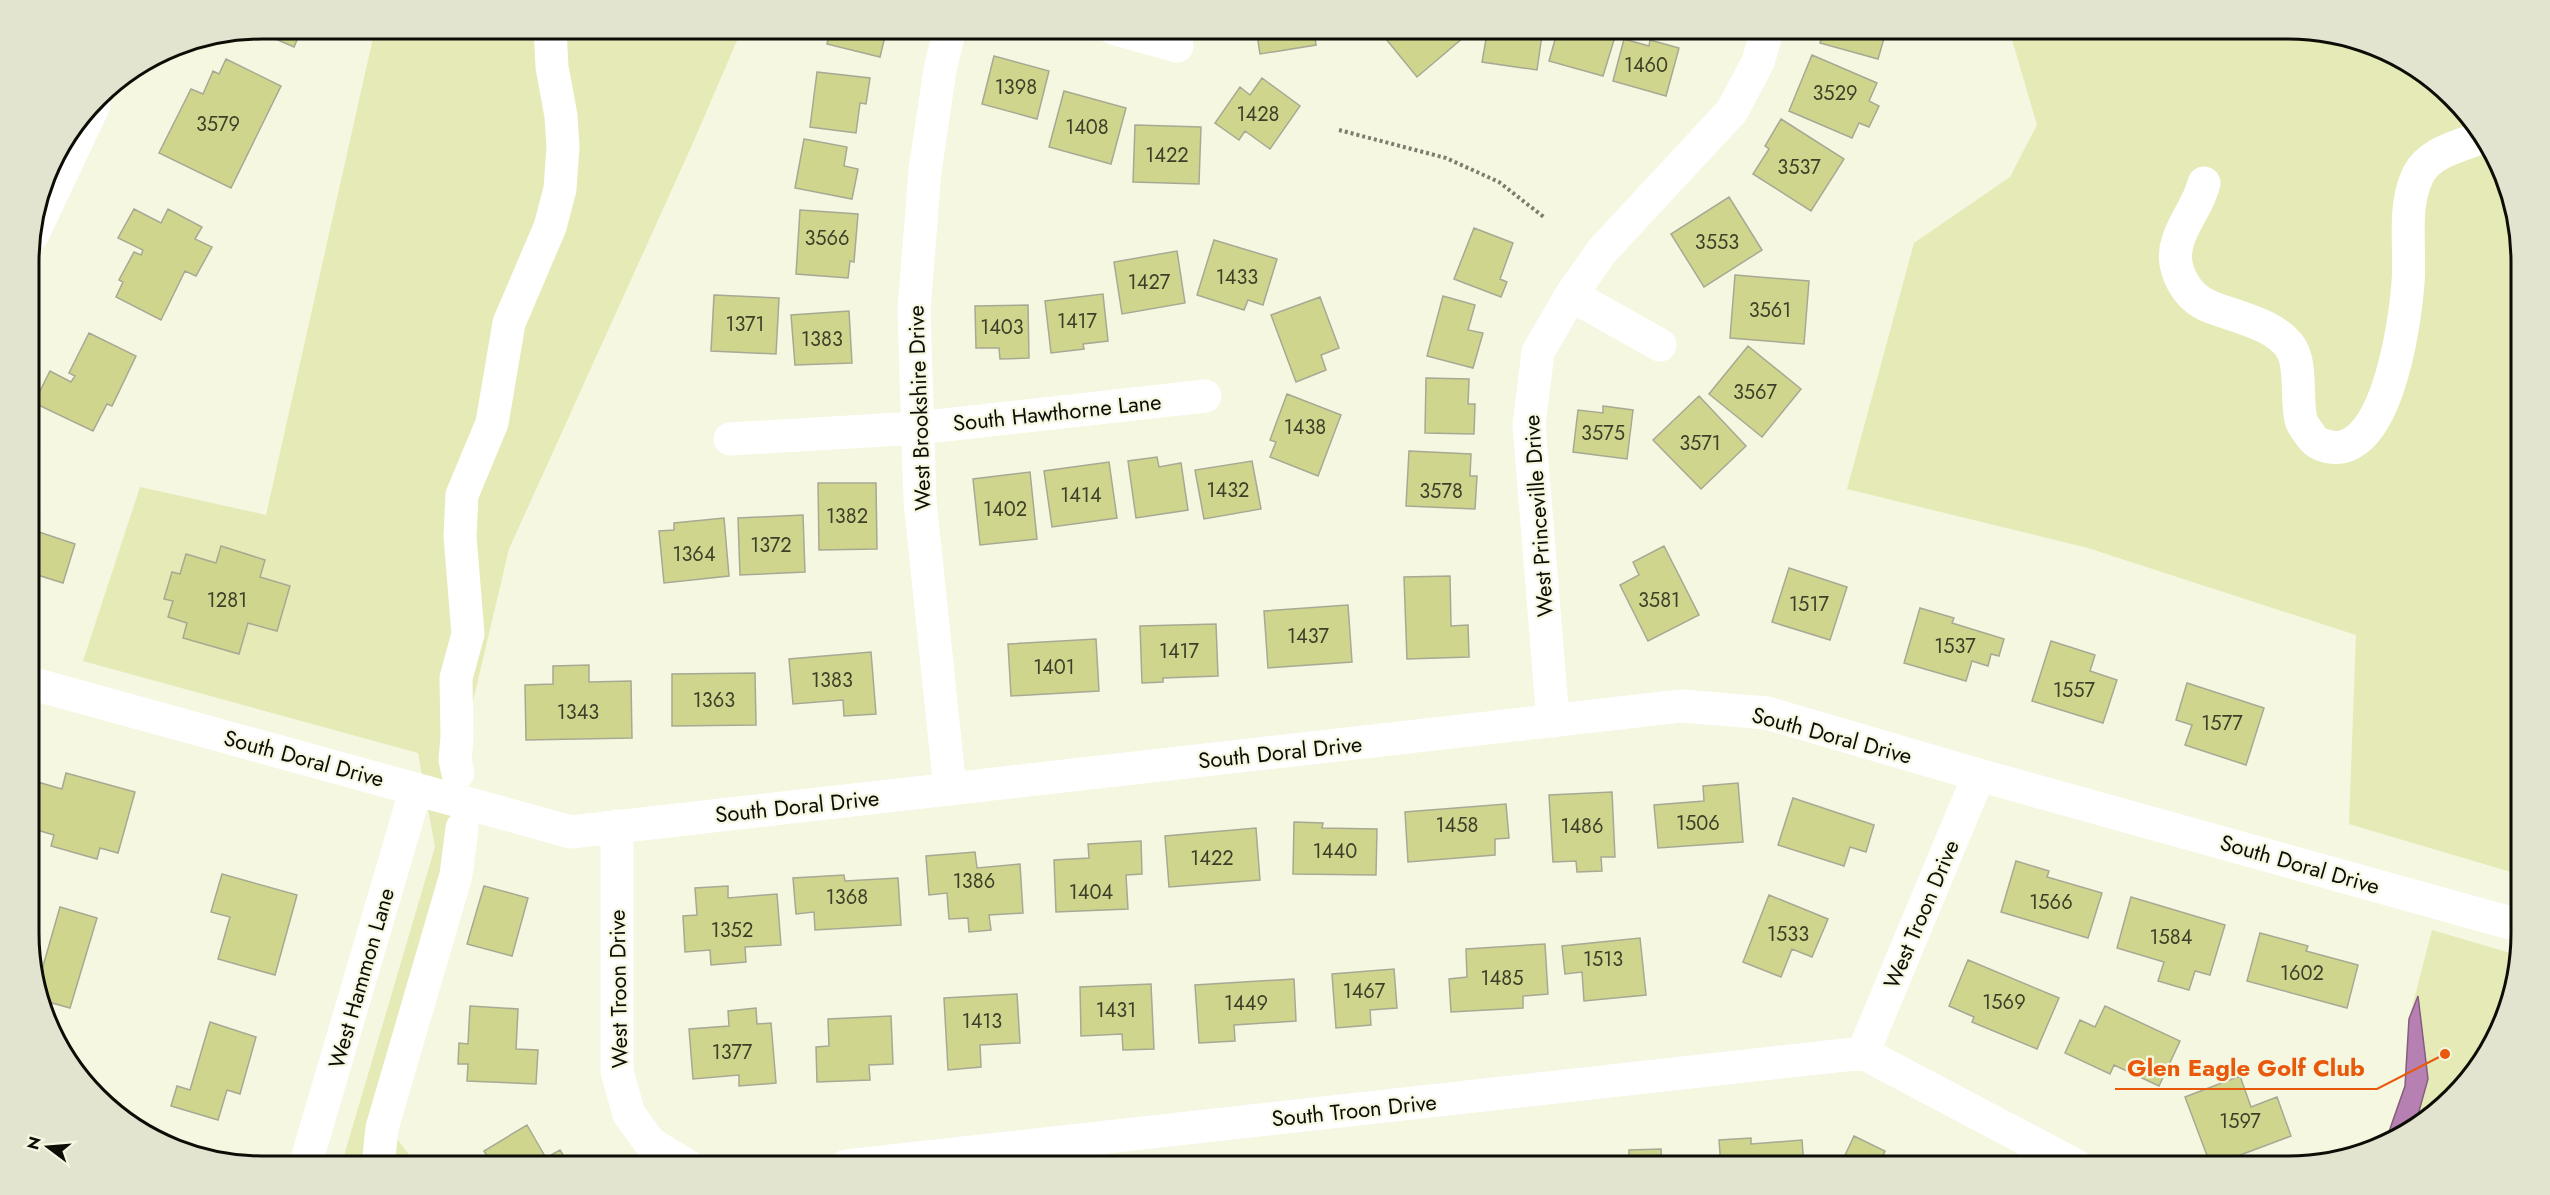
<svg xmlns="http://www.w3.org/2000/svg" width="2550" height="1195" font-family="Jost,sans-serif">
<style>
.green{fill:#e5eab6}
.water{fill:#b680b2;stroke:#835e7e;stroke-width:1.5}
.building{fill:#d0d58d;stroke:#a7a994;stroke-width:1.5}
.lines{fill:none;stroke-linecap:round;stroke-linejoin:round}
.path{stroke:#7c7d6e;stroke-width:4;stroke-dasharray:3 3;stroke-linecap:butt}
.minor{stroke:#fff;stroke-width:33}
.labels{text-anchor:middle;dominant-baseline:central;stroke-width:4.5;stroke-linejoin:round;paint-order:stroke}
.number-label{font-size:20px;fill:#3e3f28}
.street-label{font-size:22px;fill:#0d0d06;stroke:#f5f7e0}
.rim{fill:none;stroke:#0d0d06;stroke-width:3}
.leader{fill:none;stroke:#e8590c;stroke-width:2}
.callout-dot{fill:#e8590c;stroke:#f5f7e0;stroke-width:2}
.callout-label{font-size:24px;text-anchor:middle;font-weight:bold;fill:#e8590c;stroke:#f5f7e0;stroke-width:4.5;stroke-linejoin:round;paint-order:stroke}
</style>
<rect width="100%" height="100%" fill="#f5f7e0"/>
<path class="green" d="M2288,28l89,18 53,31 43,43 31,53 16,59 1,643 -172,-51 7,-189 -268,-87 -241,-59 67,-246 96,-66 27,-52 -28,-96z
M375,29h367l-50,116 -183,404 -51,215 20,67 -86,302 26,33h-77l94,-319 -17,-94 -335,-92 57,-174 126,28z
M2432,930l85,25 -13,67 -40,65 -46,40 -33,16 20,-57 4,-67z"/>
<path class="water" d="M2418,996l10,83 -14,50 -29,14 20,-57 4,-67z"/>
<path class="building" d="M262,28h40l-8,19 -35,-15z
M831,28h56l-7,29 -53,-13z
M1256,28h58l2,17 -56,9z
M1377,28h92l2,3 -54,46z
M1488,28h55l-6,42 -55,-8z
M1585,28l32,2 -14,46 -54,-15 9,-32 25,7z
M1824,28h63l-9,31 -58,-16z
M1624,39l25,7 1,-6 29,8 -13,48 -53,-15z
M1812,55l65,28 -8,18 10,5 -10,21 -10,-4 -7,15 -63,-27z
M994,56l55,15 -12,48 -55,-15z
M226,59l55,27 -50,102 -72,-35 32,-64 12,5 10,-23 6,3z
M817,72l53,6 -4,26 -6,-1 -4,30 -46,-6z
M1262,78l38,28 -30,43 -25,-18 -6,9 -24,-17 25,-36 10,8z
M1064,91l62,17 -15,56 -62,-17z
M1781,119l63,40 -33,52 -58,-37 16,-25 -4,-3z
M1135,125l66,2 -2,57 -66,-2z
M804,139l43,8 -3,19 14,3 -6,30 -57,-11z
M1729,197l33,53 -58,37 -33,-53z
M134,209l27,14 7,-14 34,18 -7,12 17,8 -16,29 -11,-5 -24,49 -45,-23 7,-15 -4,-2 15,-28 7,3 2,-5 -25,-12z
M800,210l58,4 -4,48 -4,-1 -2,17 -52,-4z
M1474,228l39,15 -13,36 7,3 -6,15 -47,-18z
M1214,240l63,19 -14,46 -15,-5 -4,10 -47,-15z
M1177,251l8,52 -63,11 -8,-52z
M1735,275l74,6 -5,63 -74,-6z
M1103,294l5,47 -25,3 1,5 -33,4 -6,-52z
M714,295l65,3 -3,56 -65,-3z
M1443,296l32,9 -7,25 15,3 -10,35 -46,-12z
M1320,297l19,51 -18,7 5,15 -30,12 -25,-67z
M1028,305l1,53 -29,1 -1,-11h-23l-1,-42z
M849,311l3,52 -57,2 -4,-50z
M89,333l47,23 -24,50 -5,-2 -14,27 -59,-28 16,-32 21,11 4,-6 -6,-3z
M1748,346l53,43 -39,48 -53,-43z
M1426,378l43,1 -1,25h7l-1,30 -49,-1z
M1287,394l54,21 -23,61 -48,-19 6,-15 -6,-2z
M1699,396l47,50 -45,43 -48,-49z
M1603,406l30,4 -6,49 -54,-7 5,-42 25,3z
M1409,451l62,3 -1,22h7l-2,33 -69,-3z
M1157,457l2,10 22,-4 7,47 -52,8 -8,-57z
M1252,461l9,48 -57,10 -9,-49z
M1109,462l8,56 -65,9 -8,-56z
M1030,472l7,67 -57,6 -7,-66z
M818,483h58l1,66 -58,1z
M803,515l2,57 -65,3 -2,-57z
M724,518l5,58 -65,7 -5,-52 15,-1v-7z
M30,529l45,15 -12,39 -32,-10 -1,3z
M221,546l44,14 -5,17 30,9 -13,45 -29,-8 -9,31 -56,-16 4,-15 -19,-6 5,-16 -9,-2 8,-27 8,2 6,-20 30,9z
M1664,546l35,69 -51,26 -28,-56 19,-10 -6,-13z
M1789,568l58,19 -17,53 -58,-18z
M1450,576l1,50 17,-1 1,32 -62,2 -3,-82z
M1348,605l4,57 -84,6 -4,-57z
M1920,608l34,10 -2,5 52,16 -5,17 -8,-2 -3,12 -16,-5 -6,20 -62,-18z
M1216,624l2,52 -55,2v4l-21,1 -2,-57z
M1096,639l3,52 -88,5 -3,-52z
M2051,641l44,14 -5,16 27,9 -14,43 -71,-22z
M871,652l5,62 -32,2 -1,-16 -50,4 -4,-45z
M589,665v17l42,-1 1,57 -106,2 -1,-55 28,-1v-18z
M755,673l1,52 -84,1v-52z
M2187,683l77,25 -18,57 -61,-20 7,-20 -16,-5z
M66,773l69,19 -17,61 -18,-5 -3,11 -46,-13 3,-11 -24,-7v-33l4,-14 28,8z
M1738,783l5,59 -85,6 -4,-43 50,-4 -1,-15z
M1612,792l3,65h-14l1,14 -25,1 -1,-11 -23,1 -4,-67z
M1793,798l81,27 -8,27 -16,-5 -6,19 -66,-21z
M1506,804l3,34 -14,1v16l-87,7 -3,-50z
M1294,822l29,1 -1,5 55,1 -1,46 -83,-1z
M1256,828l4,52 -91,7 -4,-51z
M1141,841l1,33 -16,1 2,34 -72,3 -2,-52 35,-2 -1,-14z
M975,852l2,16 43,-4 3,49 -34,2 2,15 -22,2 -1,-14 -19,1 -2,-26 -18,2 -3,-39z
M2016,861l33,10 -2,6 55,16 -14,45 -87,-26z
M222,874l75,21 -22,80 -57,-16 12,-42 -19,-5z
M844,875l1,6 53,-3 3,47 -86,5 -1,-18 -18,2 -3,-36z
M484,886l44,12 -16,58 -45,-12z
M728,886v12l49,-4 4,51 -36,2 1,15 -35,3 -1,-15 -25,2 -2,-36 14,-1 -2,-27z
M1769,895l59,24 -16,38 -20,-8 -11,28 -38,-15z
M2131,897l94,28 -15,50 -15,-4 -6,19 -31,-9 6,-19 -47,-14z
M60,907l37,11 -27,90 -18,-5 -5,19 -10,-35z
M2260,933l48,13 -2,5 52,14 -11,43 -100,-27z
M1640,938l6,57 -62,6 -2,-29 -17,2 -3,-28z
M1545,944l3,50 -25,2v12l-72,4 -2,-33 18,-2 -1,-28z
M1968,960l91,38 -22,51 -65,-27 2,-5 -25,-11z
M1394,969l3,39 -27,2 1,15 -35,3 -4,-54z
M1294,979l2,42 -62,4 1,16 -36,2 -4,-58z
M1151,984l3,65 -31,1 -1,-16 -41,2 -1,-49z
M1017,994l3,49 -40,2 1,22 -33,3 -4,-72z
M470,1006l48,3 -2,40 22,1 -2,34 -69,-3 1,-17h-10l1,-21 9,1z
M2105,1006l75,35 -21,45 -45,-21 -4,9 -45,-21 15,-33 15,7z
M756,1008l1,16 14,-1 5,60 -37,3v-11l-46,4 -4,-50 40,-3 -1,-15z
M891,1016l2,48 -24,1 1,15 -53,2 -1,-35 13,-1 -1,-27z
M210,1022l46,15 -16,57 -13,-4 -9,30 -47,-14 6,-20 13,4z
M2240,1076l11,31 26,-10 14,39 -80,30 -26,-69z
M527,1125l19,33 14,-8 10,16h-77l-9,-15z
M1854,1136l31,15 -3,7 16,8h-58z
M1751,1138v6l51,-4 2,26h-83l-2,-26z
M161,1142l64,15 -1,2 -51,-10z
M1661,1149l1,17h-83v-3l50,-2v-11z"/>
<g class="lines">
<path class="path" d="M1339,130l107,28 53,24 46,36"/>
<path class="minor" d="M1113,28l64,18
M2204,183c-5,22 -20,37 -26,58 -9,26 8,57 33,66 25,10 64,17 80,41 11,17 5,52 10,72 1,5 6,10 9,15 3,4 5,7 10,9 65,28 85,-120 88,-161 3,-36 -6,-75 10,-108 11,-23 44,-30 65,-38
M33,234l61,-129
M1571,295l89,50
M730,439l188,-11 287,-32
M30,683l541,149 1110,-126 86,7 212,62 542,151
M1553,721l-24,-296 9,-73 33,-57 31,-44 130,-140 26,-49 10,-34
M458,773l-3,-13 2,-23 -1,-59 12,-44 -8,-98 2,-41 30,-72 17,-100 41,-96 10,-38 3,-42 -2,-31 -9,-49 -2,-39
M950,789l-30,-288 -6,-191 11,-139 15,-101 10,-42
M617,826v246l12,42 21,29 38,23
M1863,1053l116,-278
M1863,1053l214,113
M305,1166l111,-377
M378,1166l4,-38 74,-253 6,-47
M846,1166l1017,-113"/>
</g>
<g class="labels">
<g class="number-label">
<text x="1646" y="65">1460</text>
<text x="1016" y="87">1398</text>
<text x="1835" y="93">3529</text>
<text x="1258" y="114">1428</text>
<text x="218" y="124">3579</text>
<text x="1087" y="127">1408</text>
<text x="1167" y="155">1422</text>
<text x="1799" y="167">3537</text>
<text x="827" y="238">3566</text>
<text x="1717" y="242">3553</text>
<text x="1237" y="277">1433</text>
<text x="1149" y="282">1427</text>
<text x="1770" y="310">3561</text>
<text x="1077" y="321">1417</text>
<text x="745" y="324">1371</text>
<text x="1002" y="327">1403</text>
<text x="822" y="339">1383</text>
<text x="1755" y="392">3567</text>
<text x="1305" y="427">1438</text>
<text x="1603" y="433">3575</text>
<text x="1700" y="443">3571</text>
<text x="1228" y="490">1432</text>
<text x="1441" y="491">3578</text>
<text x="1081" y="495">1414</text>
<text x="1005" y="509">1402</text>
<text x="847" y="516">1382</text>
<text x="771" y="545">1372</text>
<text x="694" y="554">1364</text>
<text x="227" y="600">1281</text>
<text x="1659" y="600">3581</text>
<text x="1809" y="604">1517</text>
<text x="1308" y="636">1437</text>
<text x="1955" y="646">1537</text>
<text x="1179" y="651">1417</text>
<text x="1054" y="667">1401</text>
<text x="832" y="680">1383</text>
<text x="2074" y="690">1557</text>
<text x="714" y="700">1363</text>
<text x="578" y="712">1343</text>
<text x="2222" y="723">1577</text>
<text x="1698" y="823">1506</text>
<text x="1457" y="825">1458</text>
<text x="1582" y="826">1486</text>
<text x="1335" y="851">1440</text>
<text x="1212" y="858">1422</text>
<text x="974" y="881">1386</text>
<text x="1091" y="892">1404</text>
<text x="847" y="897">1368</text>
<text x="2051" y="902">1566</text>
<text x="732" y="930">1352</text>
<text x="1788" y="934">1533</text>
<text x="2171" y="937">1584</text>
<text x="1603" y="959">1513</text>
<text x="2302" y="973">1602</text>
<text x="1502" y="978">1485</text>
<text x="1364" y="991">1467</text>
<text x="2004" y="1002">1569</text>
<text x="1246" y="1003">1449</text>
<text x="1116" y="1010">1431</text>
<text x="982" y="1021">1413</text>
<text x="732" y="1052">1377</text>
<text x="2240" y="1121">1597</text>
</g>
<g class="street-label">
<text transform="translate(919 408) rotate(-92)">West Brookshire Drive</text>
<text transform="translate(1057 412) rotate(-6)">South Hawthorne Lane</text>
<text transform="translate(1538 516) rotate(-94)">West Princeville Drive</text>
<text transform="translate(1832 735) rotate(15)">South Doral Drive</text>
<text transform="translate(1280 752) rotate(-6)">South Doral Drive</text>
<text transform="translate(304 758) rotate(15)">South Doral Drive</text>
<text transform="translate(797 806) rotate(-6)">South Doral Drive</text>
<text transform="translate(2300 864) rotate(16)">South Doral Drive</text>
<text transform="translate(1921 914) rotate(-67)">West Troon Drive</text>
<text transform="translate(361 978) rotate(-74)">West Hammon Lane</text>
<text transform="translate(618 989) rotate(-91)">West Troon Drive</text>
<text transform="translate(1354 1110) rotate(-6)">South Troon Drive</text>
</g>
</g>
<path d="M0 0H2550V1195H0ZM262 39H2288A223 223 0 0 1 2511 262V933A223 223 0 0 1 2288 1156H262A223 223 0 0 1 39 933V262A223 223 0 0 1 262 39Z" fill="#e2e4cf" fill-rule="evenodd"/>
<path class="rim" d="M262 39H2288A223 223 0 0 1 2511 262V933A223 223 0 0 1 2288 1156H262A223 223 0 0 1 39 933V262A223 223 0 0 1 262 39Z"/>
<path class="leader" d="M2445 1054L2377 1089H2115"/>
<circle class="callout-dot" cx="2445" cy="1054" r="6"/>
<g class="callout-label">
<text x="2246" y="1076">Glen Eagle Golf Club</text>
</g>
<g transform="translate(48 1147) rotate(286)" stroke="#f5f7e0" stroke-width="4.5" paint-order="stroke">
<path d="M0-4.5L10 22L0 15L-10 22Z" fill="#0d0d06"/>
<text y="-9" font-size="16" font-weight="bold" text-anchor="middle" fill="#0d0d06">N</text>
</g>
</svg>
